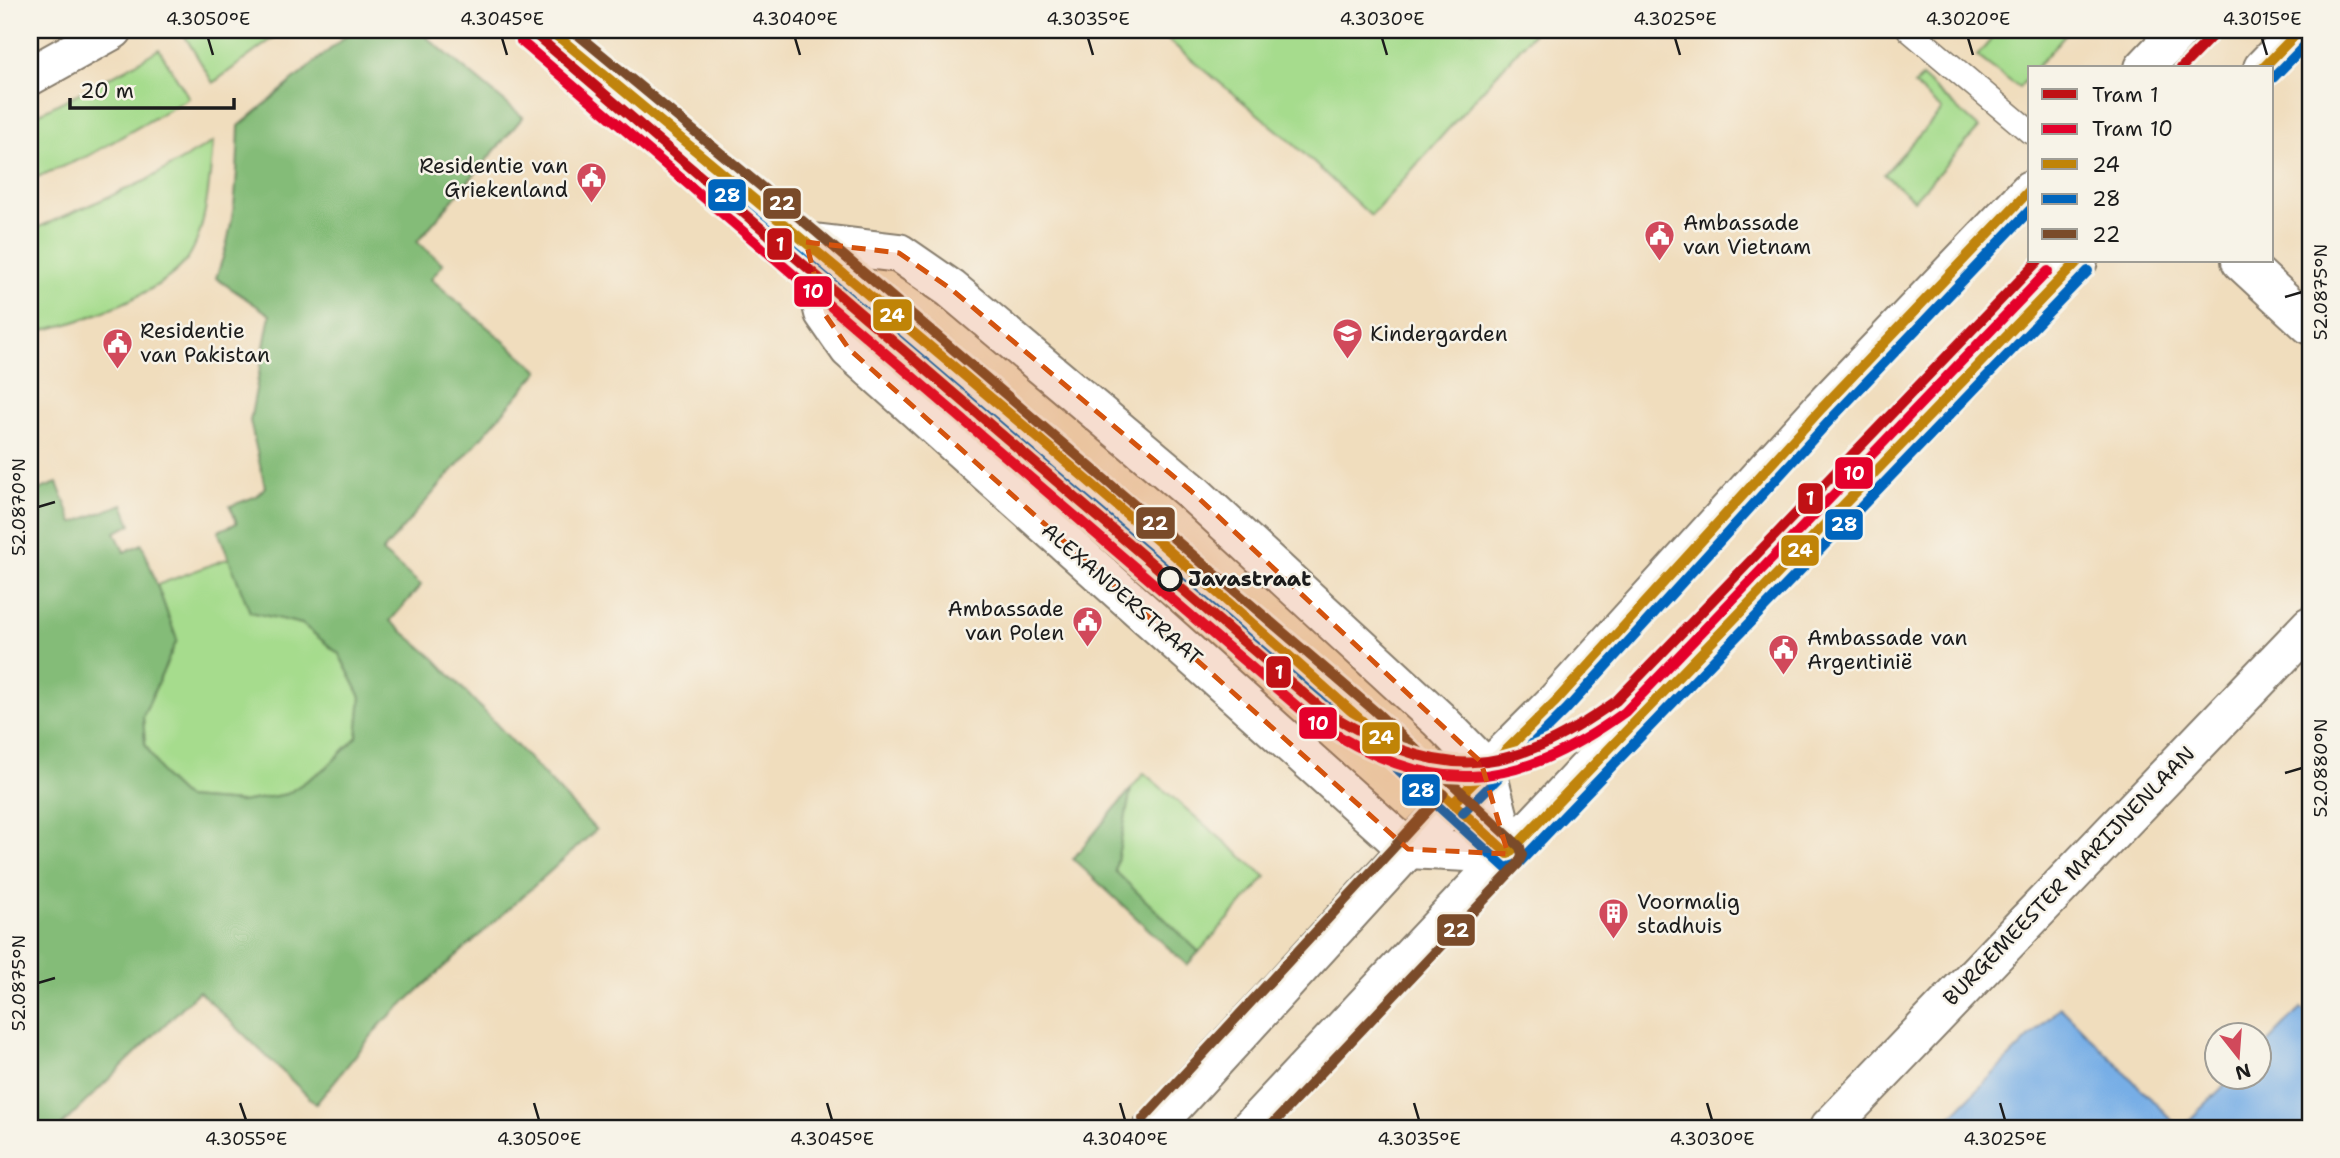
<svg xmlns="http://www.w3.org/2000/svg" width="2340" height="1158" font-family="'Shantell Sans',sans-serif">
<style>
.green{fill:#a6dc8d;stroke:#617c54;stroke-width:2}
.forest{fill:#84bc78;stroke:#506c4a;stroke-width:2}
.water{fill:#77aee6;stroke:#4a6581;stroke-width:2}
.lines{fill:none;stroke-linecap:round;stroke-linejoin:round}
.lane-casing{stroke:#867c6c;stroke-width:26}
.street-casing{stroke:#867c6c;stroke-width:42}
.secondary-casing{stroke:#867c6c;stroke-width:42}
.lane{stroke:#fff;stroke-width:23}
.street{stroke:#fff;stroke-width:38}
.secondary{stroke:#fff;stroke-width:38}
.bus-1-casing{stroke:#f7f3e8;stroke-width:16}
.bus-2-casing{stroke:#f7f3e8;stroke-width:16}
.bus-3-casing{stroke:#f7f3e8;stroke-width:16}
.bus-1{stroke:#c08407;stroke-width:10}
.bus-2{stroke:#0065bd;stroke-width:10}
.bus-3{stroke:#7a4b2a;stroke-width:10}
.tram-1-casing{stroke:#f7f3e8;stroke-width:16}
.tram-2-casing{stroke:#f7f3e8;stroke-width:16}
.tram-1{stroke:#c01115;stroke-width:10}
.tram-2{stroke:#e4002b;stroke-width:10}
.marked{fill:#d4530e;fill-opacity:0.2;stroke:#d4530e;stroke-width:5;stroke-dasharray:14 9;stroke-linejoin:round}
.ticks{fill:none;stroke:#1c1c1c;stroke-width:2.5}
.stop-dot{fill:#f7f3e8;stroke:#1c1c1c;stroke-width:3.5}
.labels{text-anchor:middle;dominant-baseline:central;stroke-width:5;stroke-linejoin:round;paint-order:stroke}
.poi-label{font-size:21px;fill:#1c1c1c;stroke:#f7f3e8;text-anchor:start}
.stop-label{font-size:21px;font-weight:bold;fill:#1c1c1c;stroke:#f7f3e8;text-anchor:start}
.street-label{font-size:21px;fill:#1c1c1c;stroke:#f7f3e8}
.line-badge{stroke:#f7f3e8;stroke-width:2.5}
.badge-label{font-size:19px;text-anchor:middle;font-weight:bold;fill:#fff}
.neatline{fill:none;stroke:#1c1c1c;stroke-width:2.5}
.ticks-label{font-size:18px;text-anchor:middle;fill:#1c1c1c}
</style>
<rect width="100%" height="100%" fill="#f7f3e8"/>
<filter id="ink" filterUnits="userSpaceOnUse"><feTurbulence type="fractalNoise" baseFrequency=".0143" numOctaves="2"/><feDisplacementMap in="SourceGraphic" scale="14" xChannelSelector="R" yChannelSelector="G"/><feConvolveMatrix kernelMatrix="1 2 1 2 8 2 1 2 1" color-interpolation-filters="sRGB"/></filter>
<filter id="wash" filterUnits="userSpaceOnUse"><feTurbulence type="fractalNoise" baseFrequency=".00686" numOctaves="4" result="noise"/><feDisplacementMap in="SourceGraphic" scale="28" xChannelSelector="R" yChannelSelector="G"/><feGaussianBlur stdDeviation="1.57" result="paint"/><feColorMatrix in="noise" values="0 0 0 0 0 0 0 0 0 0 0 0 0 0 0 0 0 1.4 0 .05"/><feComposite in="paint" operator="in"/></filter>
<g filter="url(#wash)">
<rect width="100%" height="100%" fill="#f0ddbd"/>
<path class="green" d="M187,30h97l-71,53 -30,-50z
M1156,30h380l-165,186 -82,-76z
M1999,30h70l-33,38h-6v7l-11,13 -42,-32z
M159,49l30,49 -101,58 -58,24v-62l96,-49z
M1922,77l57,51 -65,72 -30,-26 58,-64 -28,-25z
M213,142c-3,33 -6,93 -28,120 -27,33 -113,65 -155,70v-101l115,-50z
M229,558l21,54 52,12 37,30 22,43 -4,40 -30,30 -40,27 -46,8 -55,-4 -21,-20 -20,-34 -2,-28 34,-76 -20,-55z
M1144,773l122,104 -67,75 -84,-81 16,-82z"/>
<path class="forest" d="M353,30h65l105,87 -106,125 26,22 -12,15 108,92 -157,181 39,33 -31,36 45,38 161,171 -215,194 -65,80 -117,-113 -140,137h-29v-635l27,-10 16,40 50,-19 8,21 -16,7 9,20 18,-8 35,96 -34,76 2,28 20,34 21,20 55,4 46,-8 40,-27 30,-30 4,-40 -22,-43 -37,-30 -52,-12 -32,-81 19,-8 -7,-17 27,-10 8,-9 -15,-66 20,-106 -54,-37c20,-53 21,-96 23,-152z
M1131,789l-16,82 84,81 -12,13 -114,-106z"/>
<path class="water" d="M2060,1007l120,121h-241z
M2301,1008l9,8v112h-129l51,-50h28v-28z"/>
</g>
<g filter="url(#ink)">
<g class="lines">
<defs>
<path id="lane" d="M1909,30l121,102
M808,245l559,478 136,127"/>
<path id="street" d="M540,30l21,9 245,203 93,11 52,36 240,202 247,228 48,49 22,86 -100,-5 -559,-500 -25,-36 -18,-71
M30,76l83,-46
M2241,261l69,64
M1829,1128l481,-502"/>
<path id="secondary" d="M2144,68l36,-38
M2263,68l37,-38
M1153,1128l255,-279 148,-148 266,-293 208,-218
M1250,1128l369,-393 459,-474"/>
</defs>
<use href="#lane" class="lane-casing"/>
<use href="#street" class="street-casing"/>
<use href="#secondary" class="secondary-casing"/>
<use href="#lane" class="lane"/>
<use href="#street" class="street"/>
<use href="#secondary" class="secondary"/>
<defs>
<path id="bus-1" d="M540,30l21,9c320,265 642,532 947,815l570,-593
M2263,68l37,-38
M1453,803l103,-102 266,-293 208,-218"/>
<path id="bus-2" d="M534,43l20,8 243,202 561,480 148,135 12,-4 570,-593
M2273,78l37,-38
M1463,813l103,-103 266,-292 198,-208"/>
<path id="bus-3" d="M572,30l243,201 561,481 144,135 2,8 -4,9 -249,264
M1143,1119l300,-325"/>
</defs>
<use href="#bus-1" class="bus-1-casing"/>
<use href="#bus-2" class="bus-2-casing"/>
<use href="#bus-3" class="bus-3-casing"/>
<use href="#bus-1" class="bus-1"/>
<use href="#bus-2" class="bus-2"/>
<use href="#bus-3" class="bus-3"/>
<defs>
<path id="tram-1" d="M530,30l792,679c116,73 182,72 294,-8l422,-440
M2181,68l37,-38"/>
<path id="tram-2" d="M521,41l792,679c118,78 198,74 312,-8l423,-441"/>
</defs>
<use href="#tram-1" class="tram-1-casing"/>
<use href="#tram-2" class="tram-2-casing"/>
<use href="#tram-1" class="tram-1"/>
<use href="#tram-2" class="tram-2"/>
</g>
</g>
<path class="marked" d="M806,242l93,11 52,36 240,202 290,271 27,92 -100,-5 -559,-500 -25,-36z"/>
<path class="ticks" d="M208,38l5,17M502,38l5,17M795,38l5,17M1088,38l5,17M1382,38l5,17M1675,38l5,17M1968,38l5,17M2262,38l5,17M2285,297l17,-5M38,507l17,-5M2285,773l17,-5M38,983l17,-5M240,1103l6,17M534,1103l5,17M827,1103l5,17M1120,1103l5,17M1414,1103l5,17M1707,1103l5,17M2000,1103l5,17"/>
<defs>
<symbol id="civic-pin" viewBox="-11 -11 22 30"><path d="M0 17L-7.5 6A9.5 9.5 0 1 1 7.5 6Z" fill="#d1495b" stroke="#f7f3e8"/><path d="M-.6-6.5H3V-4.5H.6V-3L4-1V1h2V6H-6V1h2V-1L-.6-3ZM-1.2 2.5V6h2.4V2.5Z" fill="#fff"/></symbol>
<symbol id="school-pin" viewBox="-11 -11 22 30"><path d="M0 17L-7.5 6A9.5 9.5 0 1 1 7.5 6Z" fill="#d1495b" stroke="#f7f3e8"/><path d="M0-5L7-2L0 1L-7-2ZM-4 1L0 2.5L4 1V4Q0 6-4 4Z" fill="#fff"/></symbol>
<symbol id="building-pin" viewBox="-11 -11 22 30"><path d="M0 17L-7.5 6A9.5 9.5 0 1 1 7.5 6Z" fill="#d1495b" stroke="#f7f3e8"/><path d="M-4-6H4V6H1V3H-1V6H-4ZM-2.5-4.3h1.7v1.8h-1.7ZM.8-4.3h1.7v1.8H.8ZM-2.5-1h1.7V.8h-1.7ZM.8-1h1.7V.8H.8Z" fill="#fff"/></symbol>
</defs>
<g fill-rule="evenodd">
<use href="#civic-pin" x="574" y="160" width="35" height="47"/>
<use href="#civic-pin" x="1642" y="218" width="35" height="47"/>
<use href="#school-pin" x="1330" y="316" width="35" height="47"/>
<use href="#civic-pin" x="100" y="326" width="35" height="47"/>
<use href="#civic-pin" x="1070" y="604" width="35" height="47"/>
<use href="#civic-pin" x="1766" y="632" width="35" height="47"/>
<use href="#building-pin" x="1596" y="896" width="35" height="47"/>
</g>
<circle class="stop-dot" cx="1170" cy="579" r="11"/>
<g class="labels">
<g class="poi-label">
<text x="568" y="166" text-anchor="end">Residentie van<tspan x="568" dy="24">Griekenland</tspan></text>
<text x="1683" y="223">Ambassade<tspan x="1683" dy="24">van Vietnam</tspan></text>
<text x="140" y="331">Residentie<tspan x="140" dy="24">van Pakistan</tspan></text>
<text x="1370" y="334">Kindergarden</text>
<text x="1064" y="609" text-anchor="end">Ambassade<tspan x="1064" dy="24">van Polen</tspan></text>
<text x="1807" y="638">Ambassade van<tspan x="1807" dy="24">Argentinië</tspan></text>
<text x="1637" y="902">Voormalig<tspan x="1637" dy="24">stadhuis</tspan></text>
</g>
<g class="stop-label">
<text x="1188" y="579">Javastraat</text>
</g>
<g class="street-label">
<text transform="translate(1122 594) rotate(41)">ALEXANDERSTRAAT</text>
<text transform="translate(2069 876) rotate(-46)">BURGEMEESTER MARIJNENLAAN</text>
</g>
</g>
<g class="line-badge">
<rect x="707" y="178" width="40" height="34" rx="7" fill="#0065bd"/>
<rect x="762" y="187" width="40" height="33" rx="7" fill="#7a4b2a"/>
<rect x="766" y="227" width="27" height="34" rx="7" fill="#c01115"/>
<rect x="793" y="275" width="40" height="33" rx="7" fill="#e4002b"/>
<rect x="872" y="298" width="41" height="34" rx="7" fill="#c08407"/>
<rect x="1834" y="456" width="40" height="34" rx="7" fill="#e4002b"/>
<rect x="1797" y="482" width="27" height="33" rx="7" fill="#c01115"/>
<rect x="1135" y="506" width="41" height="34" rx="7" fill="#7a4b2a"/>
<rect x="1824" y="508" width="40" height="33" rx="7" fill="#0065bd"/>
<rect x="1780" y="534" width="40" height="33" rx="7" fill="#c08407"/>
<rect x="1265" y="655" width="27" height="34" rx="7" fill="#c01115"/>
<rect x="1298" y="706" width="40" height="34" rx="7" fill="#e4002b"/>
<rect x="1361" y="721" width="40" height="34" rx="7" fill="#c08407"/>
<rect x="1401" y="773" width="40" height="34" rx="7" fill="#0065bd"/>
<rect x="1436" y="913" width="40" height="34" rx="7" fill="#7a4b2a"/>
</g>
<g class="badge-label">
<text x="727" y="202">28</text>
<text x="782" y="210">22</text>
<text x="780" y="251">1</text>
<text x="813" y="298">10</text>
<text x="892" y="322">24</text>
<text x="1854" y="480">10</text>
<text x="1810" y="505">1</text>
<text x="1155" y="530">22</text>
<text x="1844" y="531">28</text>
<text x="1800" y="557">24</text>
<text x="1279" y="679">1</text>
<text x="1318" y="730">10</text>
<text x="1381" y="744">24</text>
<text x="1421" y="797">28</text>
<text x="1456" y="937">22</text>
</g>
<rect width="2340" height="1158" fill="none" stroke="#f7f3e8" stroke-width="77"/>
<rect x="2028" y="66" width="245" height="196" fill="#f7f3e8" stroke="#9f9d96" stroke-width="2"/>
<rect x="2042" y="89" width="35" height="10" fill="#c01115" stroke="#9f9d96" stroke-width="2"/>
<text x="2092" y="102" font-size="21" fill="#1c1c1c">Tram 1</text>
<rect x="2042" y="124" width="35" height="10" fill="#e4002b" stroke="#9f9d96" stroke-width="2"/>
<text x="2092" y="136" font-size="21" fill="#1c1c1c">Tram 10</text>
<rect x="2042" y="159" width="35" height="10" fill="#c08407" stroke="#9f9d96" stroke-width="2"/>
<text x="2092" y="172" font-size="21" fill="#1c1c1c">24</text>
<rect x="2042" y="194" width="35" height="10" fill="#0065bd" stroke="#9f9d96" stroke-width="2"/>
<text x="2092" y="206" font-size="21" fill="#1c1c1c">28</text>
<rect x="2042" y="229" width="35" height="10" fill="#7a4b2a" stroke="#9f9d96" stroke-width="2"/>
<text x="2092" y="242" font-size="21" fill="#1c1c1c">22</text>
<g transform="translate(2238 1056) rotate(163)"><circle r="33" fill="#f7f3e8" stroke="#9f9d96" stroke-width="2"/>
<path d="M0-5L12 26L0 18L-12 26Z" fill="#d1495b"/>
<text y="-10" font-size="19" font-weight="bold" text-anchor="middle" fill="#1c1c1c">N</text>
</g>
<path d="M70 98v10h164v-10" fill="none" stroke="#1c1c1c" stroke-width="3.5"/>
<text x="80" y="98" font-size="21" fill="#1c1c1c" stroke="#f7f3e8" stroke-width="5" paint-order="stroke">20 m</text>
<rect x="38" y="38" width="2264" height="1082" class="neatline"/>
<g class="ticks-label">
<text x="208" y="25">4.3050°E</text>
<text x="502" y="25">4.3045°E</text>
<text x="795" y="25">4.3040°E</text>
<text x="1088" y="25">4.3035°E</text>
<text x="1382" y="25">4.3030°E</text>
<text x="1675" y="25">4.3025°E</text>
<text x="1968" y="25">4.3020°E</text>
<text x="2262" y="25">4.3015°E</text>
<text transform="translate(2321 292) rotate(-90)" y="6">52.0875°N</text>
<text transform="translate(19 507) rotate(-90)" y="6">52.0870°N</text>
<text transform="translate(2321 768) rotate(-90)" y="6">52.0880°N</text>
<text transform="translate(19 983) rotate(-90)" y="6">52.0875°N</text>
<text x="246" y="1145">4.3055°E</text>
<text x="539" y="1145">4.3050°E</text>
<text x="832" y="1145">4.3045°E</text>
<text x="1125" y="1145">4.3040°E</text>
<text x="1419" y="1145">4.3035°E</text>
<text x="1712" y="1145">4.3030°E</text>
<text x="2005" y="1145">4.3025°E</text>
</g>
</svg>
